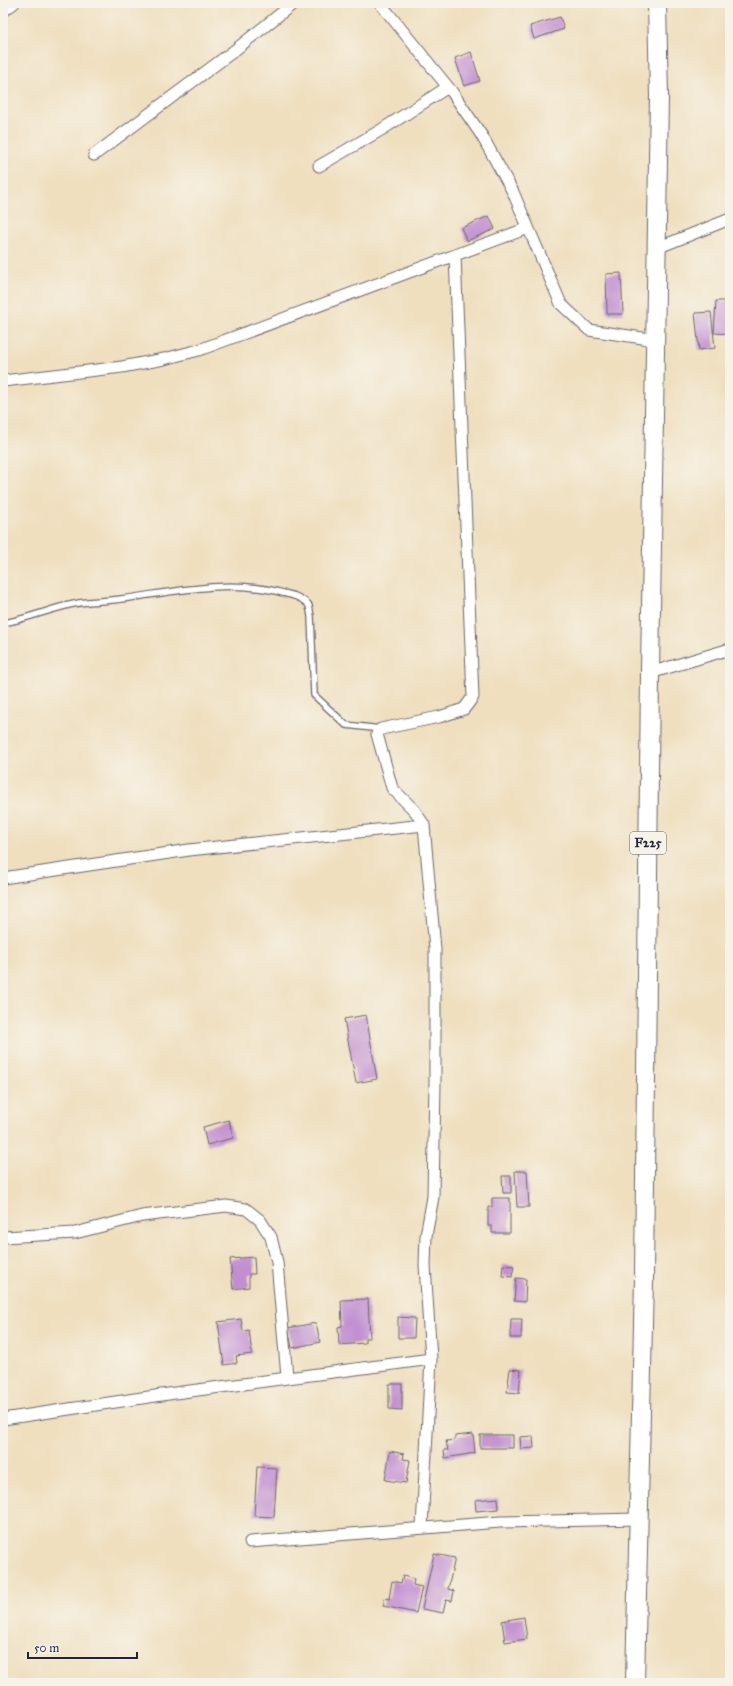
<svg xmlns="http://www.w3.org/2000/svg" width="733" height="1686" font-family="'IM FELL Great Primer',serif">
<style>
.building{fill:#c18fd1}
.lines{fill:none;stroke-linecap:round;stroke-linejoin:round}
.service-casing{stroke:#6a6469;stroke-width:8}
.minor-casing{stroke:#6a6469;stroke-width:13}
.primary-casing{stroke:#6a6469;stroke-width:20}
.service{stroke:#fff;stroke-width:5.5}
.minor{stroke:#fff;stroke-width:11}
.primary{stroke:#fff;stroke-width:18}
.labels{text-anchor:middle;dominant-baseline:central;stroke-width:3;stroke-linejoin:round;paint-order:stroke}
.shield{fill:#f7f3e8;stroke:#62616f;stroke-width:1}
.shield-label{font-size:13px;font-weight:bold;fill:#22223b}
</style>
<rect width="100%" height="100%" fill="#f7f3e8"/>
<filter id="ink" filterUnits="userSpaceOnUse"><feTurbulence type="fractalNoise" baseFrequency=".025" numOctaves="2"/><feDisplacementMap in="SourceGraphic" scale="8" xChannelSelector="R" yChannelSelector="G"/><feConvolveMatrix kernelMatrix="1 2 1 2 8 2 1 2 1" color-interpolation-filters="sRGB"/></filter>
<filter id="wash" filterUnits="userSpaceOnUse"><feTurbulence type="fractalNoise" baseFrequency=".012" numOctaves="4" result="noise"/><feDisplacementMap in="SourceGraphic" scale="16" xChannelSelector="R" yChannelSelector="G"/><feGaussianBlur stdDeviation="0.9" result="paint"/><feColorMatrix in="noise" values="0 0 0 0 0 0 0 0 0 0 0 0 0 0 0 0 0 1.4 0 .05"/><feComposite in="paint" operator="in"/></filter>
<g filter="url(#wash)">
<rect width="100%" height="100%" fill="#efdfbf"/>
<g id="blocks">
<path class="building" d="M560,17l4,12 -30,10 -4,-13z
M471,52l9,29 -16,5 -9,-28z
M489,216l6,13 -28,12 -6,-13z
M621,273l2,41h-16l-1,-40z
M716,301h14v33l-16,-1z
M711,312l4,36 -16,2 -4,-37z
M366,1015l11,64 -21,4 -12,-64z
M229,1120l4,18 -26,7 -4,-18z
M515,1171h12l2,36h-12z
M502,1176h9v17h-8z
M492,1198h18v35h-18v-7h-4v-19h4z
M254,1257l1,17h-6v13l-16,2 -3,-30z
M503,1265l11,1 -2,11 -10,-1z
M516,1278l10,1 -1,23 -11,-1z
M368,1299l2,39h-5v5l-26,2 -1,-18 4,-1 -1,-26z
M398,1317l17,1 -1,20h-16z
M241,1319l2,12 6,-1 3,24 -16,2 1,7 -13,2 -6,-43z
M511,1319h11l-1,19h-11z
M316,1323l4,19 -28,6 -4,-20z
M510,1369l11,1 -2,23 -12,-1z
M389,1384h13v26l-13,-1z
M473,1434l2,19 -30,5 -1,-8h4l-2,-9 9,-1v-4z
M480,1435h33v13h-33z
M533,1436l1,12 -13,1 -1,-12z
M390,1451l14,3 -1,5 7,1 -4,23 -21,-3z
M257,1467l20,1 -3,49 -20,-1z
M498,1498l1,11 -23,2 -1,-11z
M434,1554l21,4 -7,31 6,2 -2,10 -6,-1 -3,13 -21,-4z
M403,1576l11,3 -1,6 9,2 -6,26 -33,-7 2,-8 4,1 3,-18 9,2z
M524,1617l3,22 -22,3 -3,-21z"/>
</g>
</g>
<g filter="url(#ink)">
<use href="#blocks" fill-opacity="0" stroke="#6a6469" stroke-width="1"/>
<g class="lines">
<defs>
<path id="service" d="M3,623c26,-4 50,-16 76,-20 14,-2 28,-2 42,-4 53,-7 109,-21 162,-6 9,2 18,4 25,11 2,3 2,8 3,12l3,79 32,30 35,4"/>
<path id="minor" d="M380,3l72,89 30,44 31,56 48,112 28,26 67,10
M3,11l11,-8
M94,155l141,-105 59,-47
M319,166l62,-36 67,-43
M657,248l73,-29
M3,381l119,-14 42,-8 35,-9 329,-122
M650,673l80,-24
M3,878l186,-28 235,-25
M3,1237l72,-4 67,-17 84,-10 20,3 14,11 11,17 6,25 10,115
M3,1419l172,-26 256,-34
M422,1527l9,-168 -6,-94 1,-29 7,-39 2,-114v-134l-11,-124 -9,-14 -23,-23 -15,-54 4,-5 58,-12 25,-8 9,-12 -18,-441
M250,1542l250,-20 138,-3"/>
<path id="primary" d="M635,1683l9,-404 6,-606 9,-577 -2,-93"/>
</defs>
<use href="#service" class="service-casing"/>
<use href="#minor" class="minor-casing"/>
<use href="#primary" class="primary-casing"/>
<use href="#service" class="service"/>
<use href="#minor" class="minor"/>
<use href="#primary" class="primary"/>
</g>
</g>
<g class="labels">
<rect class="shield" x="630" y="832" width="36" height="22" rx="3"/>
<g class="shield-label">
<text x="648" y="843">F225</text>
</g>
</g>
<rect width="733" height="1686" fill="none" stroke="#f7f3e8" stroke-width="16"/>
<path d="M28 1652v6h109v-6" fill="none" stroke="#22223b" stroke-width="2"/>
<text x="34" y="1652" font-size="12" fill="#22223b" stroke="#f7f3e8" stroke-width="3" paint-order="stroke">50 m</text>
</svg>
